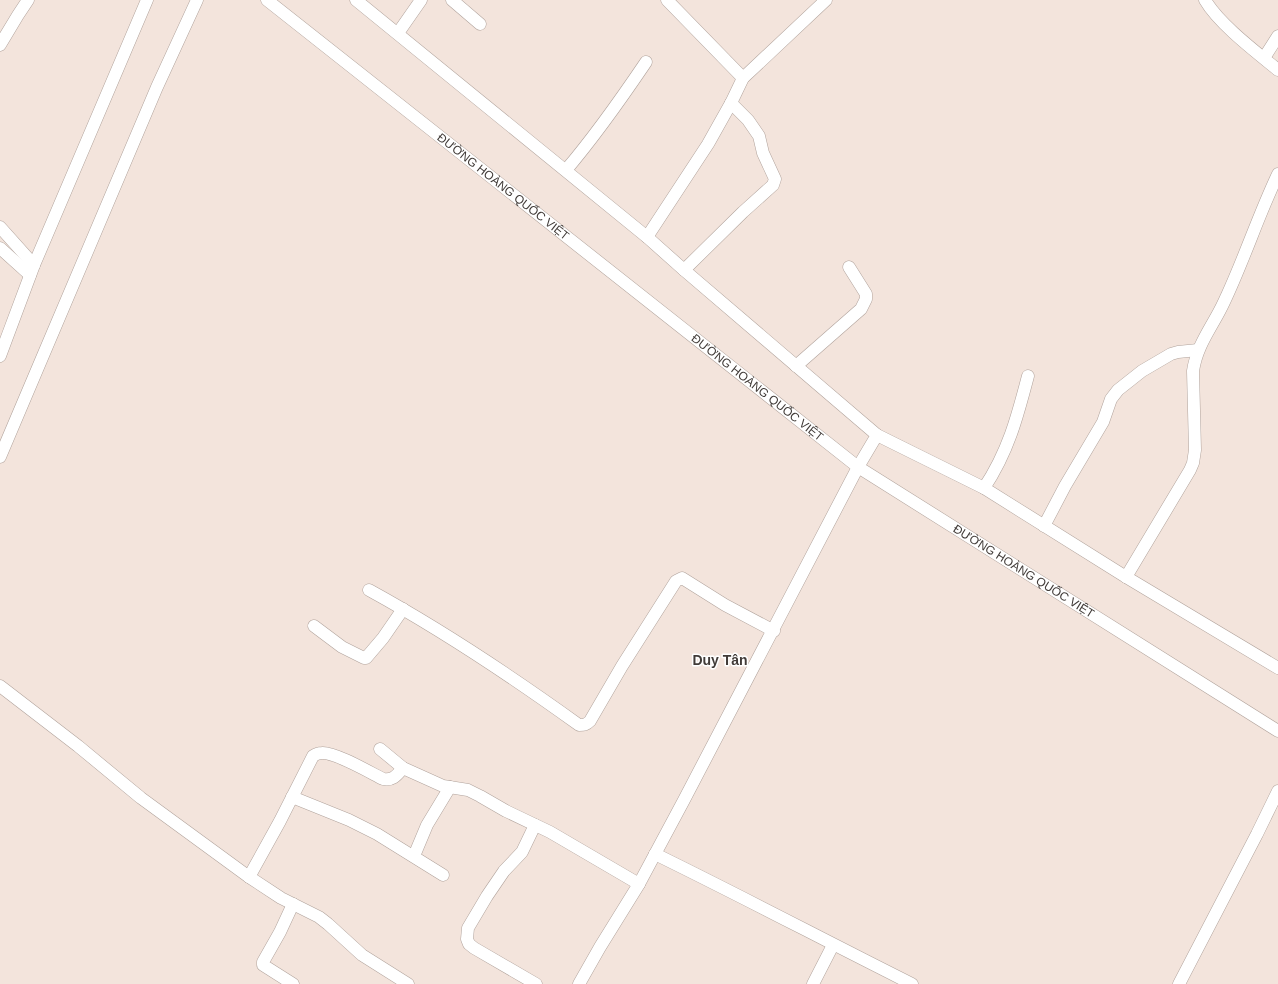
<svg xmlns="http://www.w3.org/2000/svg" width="1278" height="984" font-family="Arial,sans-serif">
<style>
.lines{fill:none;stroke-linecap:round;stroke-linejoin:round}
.minor-casing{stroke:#b1a39c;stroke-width:13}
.minor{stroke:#fff;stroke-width:12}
.labels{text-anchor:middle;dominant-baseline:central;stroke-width:3;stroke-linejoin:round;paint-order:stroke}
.street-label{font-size:12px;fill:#413b38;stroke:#fff}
.quarter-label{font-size:14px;font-weight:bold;fill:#413b38;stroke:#fff}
</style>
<rect width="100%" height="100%" fill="#f3e4dc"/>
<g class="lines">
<defs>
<g id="minor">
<path id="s1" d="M267,0l591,467 420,264"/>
<path d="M356,0l291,237 37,33 193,165 -19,32 -174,333 -45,84 -39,63 -21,37"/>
<path d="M452,0l28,24"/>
<path d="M667,0l76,78"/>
<path d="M1205,0c14,24 51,52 73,70"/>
<path d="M398,33l23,-33"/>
<path d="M0,45l18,-30 10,-15"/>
<path d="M1264,58l14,-22"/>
<path d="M566,170c29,-34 55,-71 80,-108"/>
<path d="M0,227l34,38"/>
<path d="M647,237l61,-93 23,-41 12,-25 83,-78"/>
<path d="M0,248l30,27"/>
<path d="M684,270l59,-58 30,-27 2,-6 -12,-26 -4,-17 -11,-16 -17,-17"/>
<path d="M0,356l34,-91 113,-265"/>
<path d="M796,366l65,-57 5,-10v-5l-17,-27"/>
<path d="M877,435l107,53 142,89 152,91"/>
<path d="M0,457l157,-370 40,-87"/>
<path d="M984,488c24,-36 33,-70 44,-112"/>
<path d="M1044,526l21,-40 38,-64 8,-23 7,-9 24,-19 29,-17 7,-2 20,-2"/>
<path d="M1126,577l64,-107 3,-7 2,-13 -2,-79c4,-27 20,-45 31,-69 20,-42 34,-86 54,-128"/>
<path d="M369,590c73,40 142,86 210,135 5,0 7,0 11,-4l32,-55 54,-85 6,-3 43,27 49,26"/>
<path d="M314,626l28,21 22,11h2l17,-20 20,-29"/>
<path d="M0,686l78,60 63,52 108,79 32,21 38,19 9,7 34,31 46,29"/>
<path d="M380,749l23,19 40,18 25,4 12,6 26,15 44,21 89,52"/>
<path d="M292,797l57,23 28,14 66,41"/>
<path d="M535,825l-13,27 -18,19 -17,25 -19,32 -1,11 2,5 5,4 62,36"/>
<path d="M655,854c86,42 171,87 257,130"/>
<path d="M414,856l13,-31 23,-38"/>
<path d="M249,877l31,-56 33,-65c3,-2 6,-3 9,-3 13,-1 49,20 61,26 10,2 14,-4 20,-11"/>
<path d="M293,904l-13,28 -17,30v3l30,19"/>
<path d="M813,984l20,-39"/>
<path d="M1179,984l78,-150 21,-43"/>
</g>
</defs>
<use href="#minor" class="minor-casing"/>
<use href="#minor" class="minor"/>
</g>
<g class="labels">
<g class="street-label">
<text stroke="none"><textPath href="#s1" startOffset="301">ĐƯỜNG HOÀNG QUỐC VIỆT</textPath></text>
<text stroke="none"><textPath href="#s1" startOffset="625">ĐƯỜNG HOÀNG QUỐC VIỆT</textPath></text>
<text stroke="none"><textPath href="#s1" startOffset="949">ĐƯỜNG HOÀNG QUỐC VIỆT</textPath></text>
</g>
<g class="quarter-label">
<text x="720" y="660">Duy Tân</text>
</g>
</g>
</svg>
